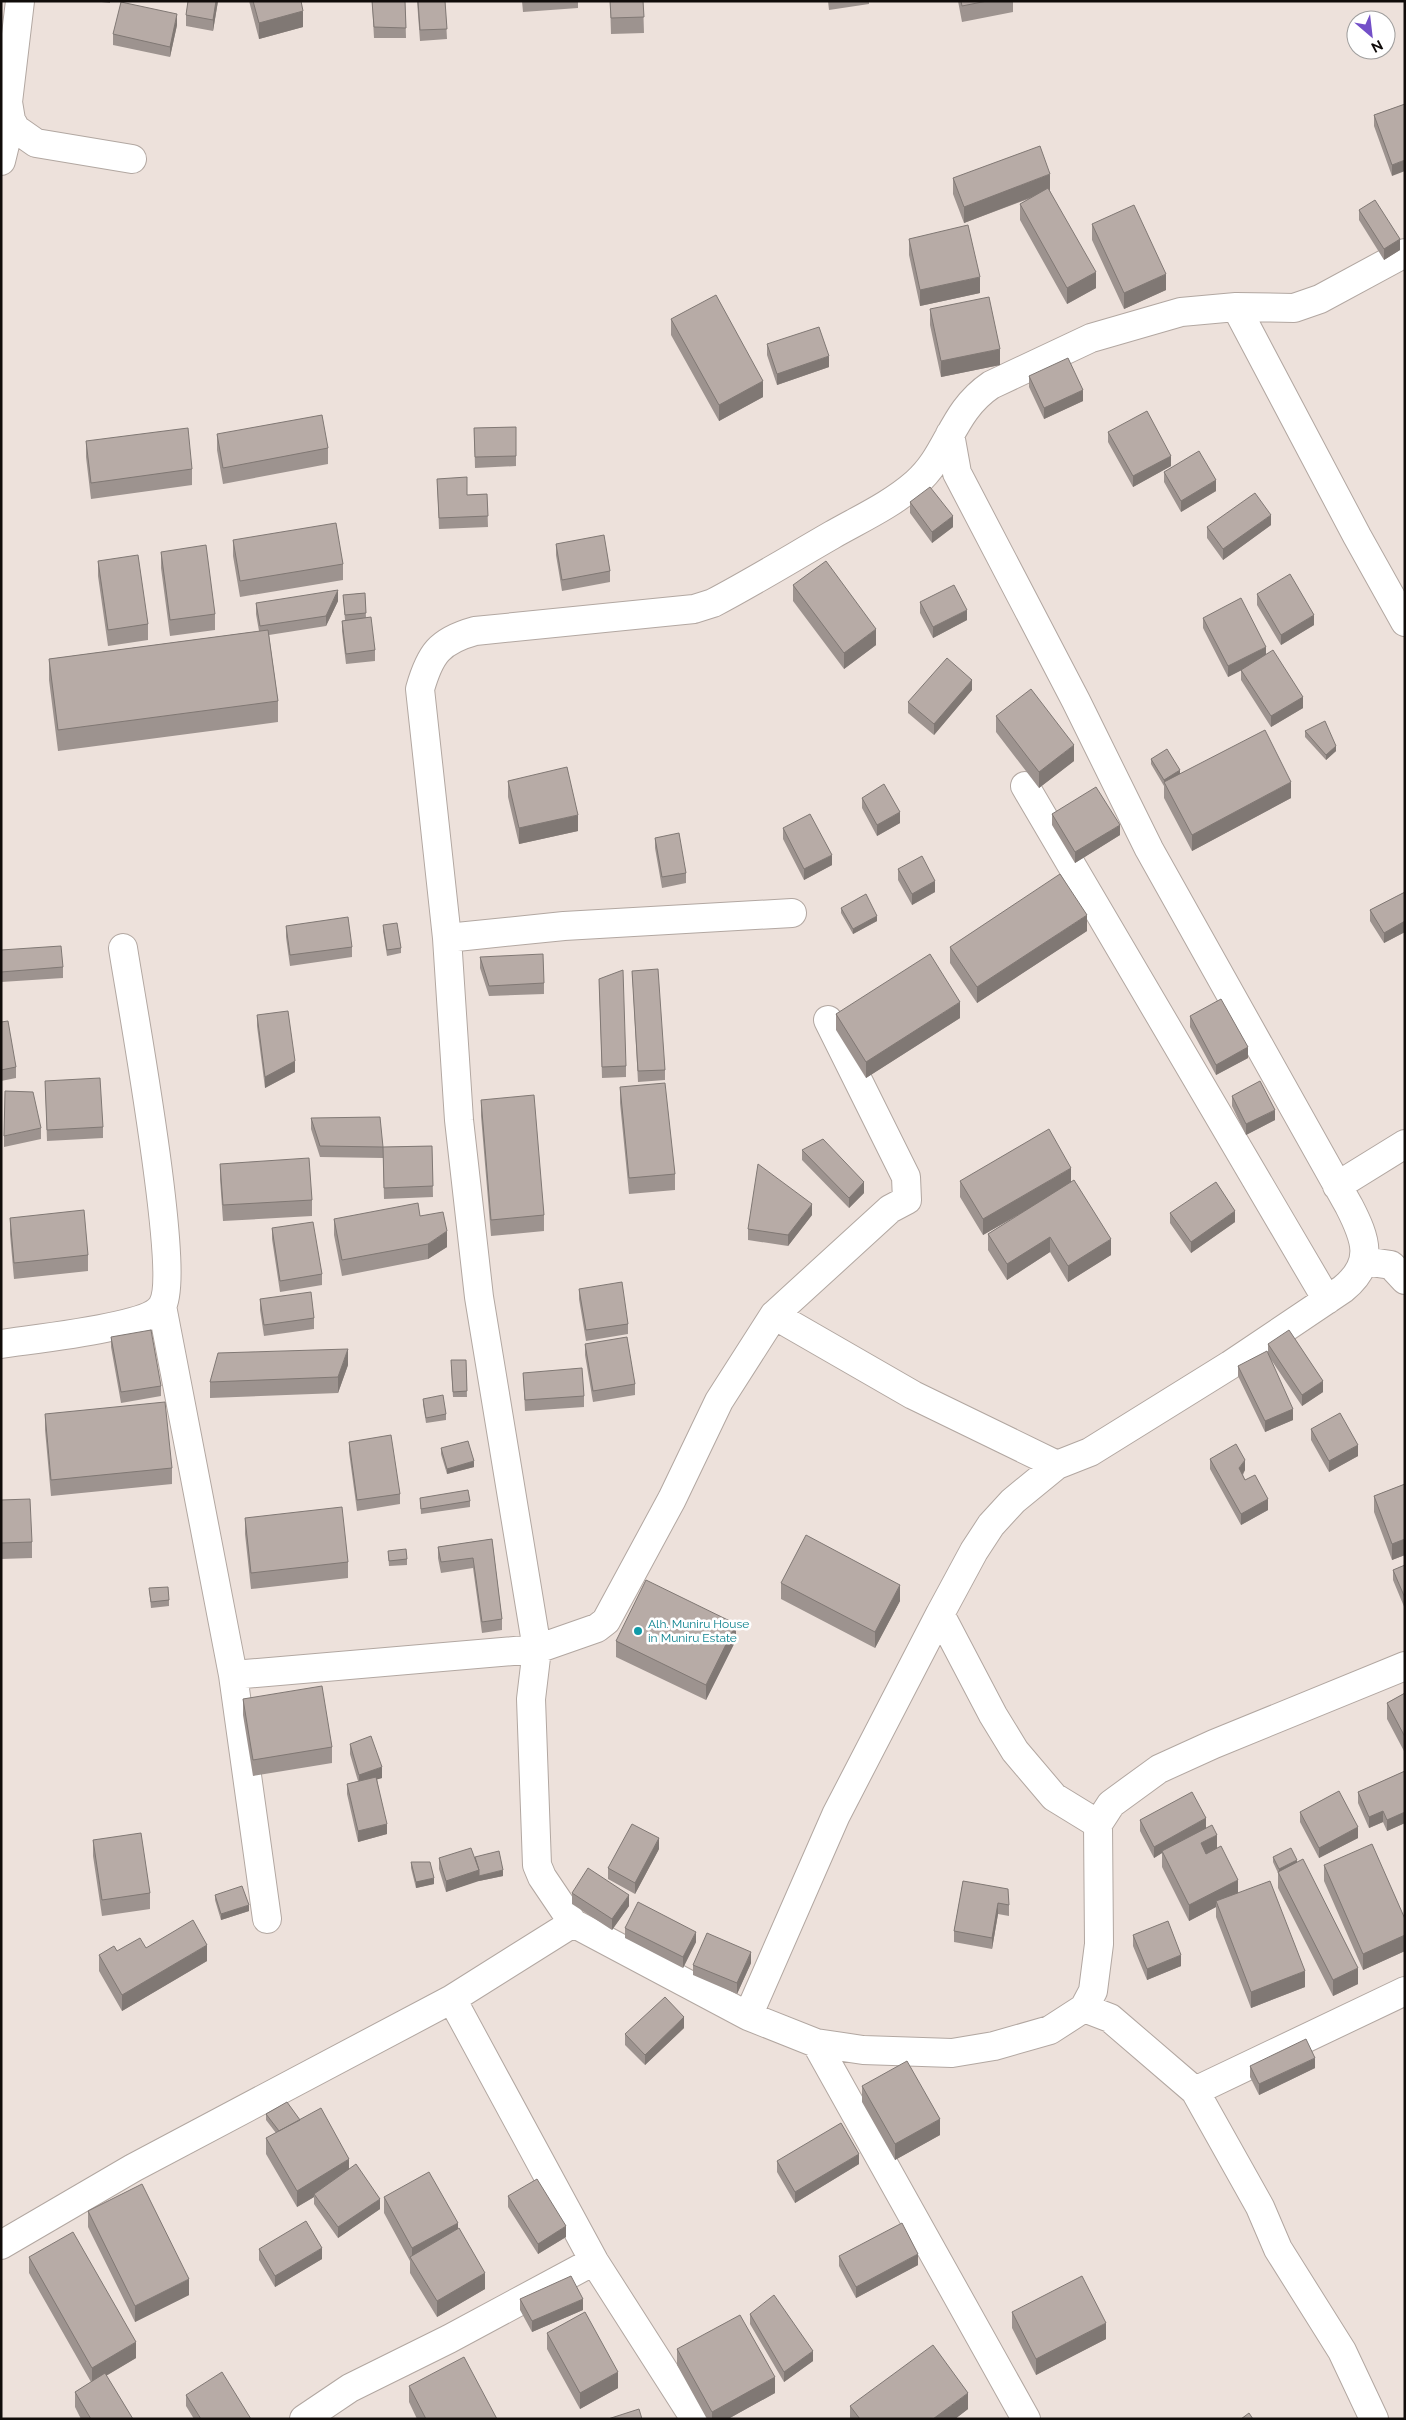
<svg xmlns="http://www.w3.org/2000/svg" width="1406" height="2420" font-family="Raleway,sans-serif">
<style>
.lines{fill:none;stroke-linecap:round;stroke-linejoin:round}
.minor-casing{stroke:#b2a7a1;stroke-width:30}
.minor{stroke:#fff;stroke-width:28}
.wall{fill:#9d938f}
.shaded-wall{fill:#807874}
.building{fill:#b7aba6;stroke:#807874}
.culture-dot{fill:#0f9aa8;stroke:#fff;stroke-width:2}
.labels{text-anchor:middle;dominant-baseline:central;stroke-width:5;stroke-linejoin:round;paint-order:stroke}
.culture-label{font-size:12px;fill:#0d838f;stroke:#fff;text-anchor:start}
</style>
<rect width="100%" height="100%" fill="#ede1db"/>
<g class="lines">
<defs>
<path id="minor" d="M20,1l-12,101 3,18 5,9 20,14 96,16
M1,161l10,-41
M1236,307l121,229 48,86
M950,434l7,39 119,228 73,148 200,357c17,33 26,57 -6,83l-113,76 -140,87 -33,13 -44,36 -22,24 -17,26 -34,63 53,101 22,36 39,46 44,27
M1025,786l302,514
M447,938l117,-12 228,-13
M828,1020l78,157 1,23 -17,9 -116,106 -55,86 -47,98 -66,122 -9,7 -60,21 -58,-352 -20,-177 -12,-182 -27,-249c10,-35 19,-48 55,-58l219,-22 19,-6c40,-21 79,-45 119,-68 28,-16 59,-30 84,-52 33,-29 35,-71 75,-98l100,-47 90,-26 55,-5 58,1 26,-9 85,-46
M1337,1186l68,-42
M1364,1261l27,4 14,15
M162,1306l71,369 34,244
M774,1315l139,80 144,70
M1,1344c30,-5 147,-16 161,-38 20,-31 -31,-306 -39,-358
M233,1675l304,-26 -6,50 6,166 5,12 31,46 175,93 68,27 47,7 89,3 42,-7 56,-16 34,-22 9,-17 6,-47 -1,-120 13,-20 48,-35 55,-25 191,-78
M452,1999l142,262
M1084,2008l26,10 85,73 65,116 18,42 64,102 32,68
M748,2016l88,-201 104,-201
M816,2043l210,376
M1195,2091l210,-100
M1,2245l132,-77 319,-169 121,-76
M304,2419l46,-31 99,-49 145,-78 101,158"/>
</defs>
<use href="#minor" class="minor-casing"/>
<use href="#minor" class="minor"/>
</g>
<path class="wall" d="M93,1h17v2z
M188,1h30l-5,30 -27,-5v-11z
M249,1h52l2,26 -44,12z
M372,1h33l1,37h-32z
M417,1h28l2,38 -27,2z
M522,1h56v7l-55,4z
M610,1h33l1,32 -33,1z
M828,1h41v3l-40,6z
M958,1h55v11l-51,10z
M177,25l-7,32 -57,-12v-11z
M1405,104l-13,72 -18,-50v-11z
M953,178l97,12v1l46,97 -29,16 -47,-84v-16l11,-6 -67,25 -11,-29z
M1359,210l41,40 -16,10 -25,-40z
M1092,224l74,66 -42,19 -32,-69z
M909,239l71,54 -60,13 -11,-51z
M930,309l70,56 -59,12 -11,-52z
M671,319l92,78 -44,24 -48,-86z
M767,344l62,23 -52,18 -10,-30z
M1029,376l54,25 -39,18 -15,-32z
M516,427v39l-41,2 -1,-40z
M1108,432l63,34 -38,21 -25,-45z
M217,434l111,14v16l-105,20 -6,-34z
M86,441l106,28v16l-101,14 -5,-42z
M1164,472l52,19 -35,21 -17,-30z
M437,479l30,16 20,-1 1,33 -49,2z
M910,502l43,25 -21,16 -22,-30z
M1271,525l-48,35 -16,-22v-11z
M233,540l110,24v16l-103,17 -7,-41z
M556,544l54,27v11l-48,9 -6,-36z
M161,552l54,62v16l-45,6 -9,-68z
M98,561l50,63v16l-40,6 -10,-70z
M793,585l83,60 -32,24 -51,-68z
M365,593l1,25 9,32v11l-29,3 -4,-33v-10l3,-1 -2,-25z
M1257,594l57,31 -33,20 -24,-40z
M338,601l-12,25 -57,9 9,66v21l-220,29 -9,-71v-21l210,-28 -3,-17v-11z
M920,602l47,18 -34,18 -13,-25z
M1203,618l63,36 37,54 -32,19 -30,-47v-10l-13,7 -25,-49z
M972,690l-38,45 -26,-22v-11z
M996,716l78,45 -35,27 -43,-56z
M1305,731l31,20 -10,9 -21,-23z
M1151,759l29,15 111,24 -99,53 -28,-53v-12l-13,-22z
M508,781l70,50 -59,13 -11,-47z
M862,798l38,25 -23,13 -15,-28z
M1052,814l68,21 -45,28 -23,-38z
M783,828l49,37 -28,15 -21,-41z
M655,838l31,35v10l-24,5 -7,-40z
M898,869l37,23 -23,13 -14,-25z
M1405,892v40l-21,11 -14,-22v-11z
M841,908l36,13 -24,13 -12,-21z
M383,925l18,23v5l-14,3 -4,-25z
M286,926l66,21v10l-62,9 -4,-29z
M1087,931l-110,72 -27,-40v-16z
M1,950l62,17v11l-62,4z
M480,957l64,26v11l-55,2 -9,-28z
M632,971l33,99v10l-27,2z
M599,979l27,87v11l-24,1z
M836,1014l124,4 -94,60 -30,-48z
M257,1015l38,57 -30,16 -8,-62z
M1190,1016l58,42 -32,17 -26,-48z
M1,1022l15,45v11l-15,3z
M45,1081l58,46v11l-56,3z
M620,1087l55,87v16l-46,4 -9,-91z
M1232,1096l43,24 -29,15 -14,-29z
M481,1100l63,115v16l-53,5 -10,-120z
M311,1118l72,29 49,-1 1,51 -49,2 -1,-41 -63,-1 -9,-28z
M41,1128v11l-37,8v-11z
M802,1150l62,43 -15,15 -47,-48z
M220,1164l92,36v16l-89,5 -3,-42z
M960,1181l111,1 40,73 -43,27 -18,-30 -43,28 -19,-30v-16l41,-25 -46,26 -23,-38z
M1170,1213l65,9 -44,31 -21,-30z
M812,1215l-24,31 -40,-6v-11z
M10,1218l78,37v16l-74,8 -4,-45z
M334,1219l113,28 -19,12 -86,17 -8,-41z
M272,1228l50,46v11l-42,7 -8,-53z
M579,1289l49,35v10l-42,7 -7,-42z
M260,1299l54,19v11l-50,7 -4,-26z
M111,1337l50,49v10l-40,7 -10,-56z
M585,1344l50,40v11l-42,7 -8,-47z
M1268,1344l55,48 -21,14 -32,-48 23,62 -28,12 -27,-56v-10l30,-13z
M466,1360l1,37h-14l-2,-31z
M348,1365l-10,28 -128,5v-16z
M523,1373l61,23v11l-59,4z
M423,1399l23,15v6l-20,3 -3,-19z
M45,1414l127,54v16l-121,12 -6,-66z
M1311,1429l47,27 -29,16 -18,-32z
M349,1442l51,52v10l-43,7 -8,-59z
M441,1448l33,19 -27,7 -6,-20z
M1210,1459l35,11 -2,5 2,5 23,30 -27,15 -31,-56z
M1405,1484v71l-13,5 -18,-48v-16z
M420,1498l50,3v6l-49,7z
M1,1500l31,42v16l-31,1z
M245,1518l103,44v16l-97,11 -6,-55z
M492,1539l10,80v11l-20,3 -9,-65 -32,5 -3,-15v-11z
M388,1551l19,8v6l-18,1z
M1405,1565v44l-12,-29v-10z
M781,1583l119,18 -25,47 -94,-49z
M149,1588l20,12v6l-18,2z
M736,1640l-30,60 -90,-43v-16z
M1405,1693v60l-18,-34v-16z
M243,1699l89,48v16l-79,13 -10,-61z
M350,1744l32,34 -5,1 10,55 -29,8 -11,-48v-10l11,-3 -8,-27z
M1405,1771v52l-18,8 -4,-9 -14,6 -11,-25v-11z
M1300,1812l58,26 -39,20 -19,-36z
M1140,1820l66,9 11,19 21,45 67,94 -54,21 -35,-91v-10l-27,14 -27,-54v-14l-8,5 -14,-27z
M93,1840l57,53v16l-48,7 -9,-60z
M659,1849l-24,45 -27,-15v-11z
M1273,1857l24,5 61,122 -25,12 -55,-108v-15l-5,-11z
M439,1858l36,1 28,17 -24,5v-1l-33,12 -7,-23z
M411,1862l23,22 -18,4 -5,-20z
M1324,1865l81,54v32l-42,19 -39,-89z
M963,1881l46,24v11l-11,-2 -6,35 -38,-7v-11z
M572,1893l57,13 -17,24 -40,-26z
M215,1895l34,16 -28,9 -6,-20z
M625,1928l71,14 -13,26 -58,-30z
M1133,1935l48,31 -34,14 -14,-34z
M146,1948l61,13 -85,50 -23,-40v-16z
M751,1963l-14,31 -44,-19v-10z
M684,2028l-39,37 -20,-20v-11z
M1250,2066l65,2 -56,27 -9,-18z
M862,2086l78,49 -45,25 -33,-58z
M266,2114l34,6 49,49 31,40 -42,29 -24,-34v-7l-17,10 -31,-53v-16l10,-5 -10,-13z
M777,2161l82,3 -64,39 -18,-31z
M508,2196l58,41 -28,17 -30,-47z
M384,2197l74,32 27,60 -48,28 -27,-44v-12l-26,-48z
M88,2211l101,84 -54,27 -47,-95z
M259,2249l63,10 -47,28 -16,-27z
M839,2256l79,9 -62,33 -17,-32z
M29,2257l107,101 -30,18 27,43h-52l-6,-12v-15l16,-10 -62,-109z
M520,2299l63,11 -51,22 -12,-22z
M1012,2312l94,27 -70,36 -24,-47z
M750,2314l63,47 -29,21 -34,-58z
M547,2333l71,55 -38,21 -33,-60z
M677,2349l98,44 -47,26h-21l-30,-54z
M409,2386l88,33h-80l-8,-17z
M186,2395l65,24h-57l-8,-13z
M850,2406l118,3 -13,10h-105z"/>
<path class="shaded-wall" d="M216,1h2l-5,30v-11z
M303,11v16l-44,12v-16z
M177,14v11l-7,32v-10z
M1405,160v11l-13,5v-11z
M1050,174v16l-86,33v-16z
M1400,239v11l-16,10v-11z
M1096,272v16l-29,16v-16z
M1166,274v16l-42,19v-16z
M980,277v16l-60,13v-16z
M1000,349v16l-59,12v-16z
M829,356v11l-52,18v-11z
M763,381v16l-44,24v-16z
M1083,390v11l-39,18v-11z
M1171,456v10l-38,21v-11z
M1216,480v11l-35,21v-11z
M1271,515v10l-48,35v-11z
M953,516v11l-21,16v-11z
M338,590v11l-12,25v-10z
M967,610v10l-34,18v-11z
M1314,615v10l-33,20v-10z
M876,629v16l-32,24v-16z
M1266,647v11l-38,19v-11z
M972,680v10l-38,45v-11z
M1303,697v11l-32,19v-11z
M1074,745v16l-35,27v-16z
M1336,746v5l-10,9v-5z
M1180,770v6l-16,6v-2z
M1291,782v16l-99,53v-16z
M900,812v11l-23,13v-11z
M578,815v16l-59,13v-16z
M1120,825v10l-45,28v-11z
M832,855v10l-28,15v-11z
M935,881v11l-23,13v-11z
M1087,915v16l-110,72v-16z
M877,916v5l-24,13v-5z
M1405,921v11l-21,11v-10z
M960,1002v16l-94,60v-16z
M1248,1047v11l-32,17v-10z
M295,1061v11l-30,16v-11z
M1275,1110v10l-29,15v-11z
M1071,1168v16l-88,51v-16z
M864,1182v11l-15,15v-10z
M812,1204v11l-24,31v-11z
M1235,1211v11l-44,31v-11z
M447,1231v16l-19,12v-15z
M1050,1237v15l-43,28v-16z
M1111,1239v16l-43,27v-16z
M348,1349v16l-10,28v-16z
M1323,1381v11l-21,14v-11z
M1293,1409v11l-28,12v-11z
M1358,1445v11l-29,16v-11z
M1245,1460v10l-6,9v-11z
M474,1461v6l-27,7v-5z
M1268,1499v11l-27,15v-11z
M1405,1539v16l-13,5v-16z
M900,1585v16l-25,47v-16z
M736,1624v16l-30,60v-15z
M382,1767v11l-23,7v-10z
M1383,1811v11l-14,6v-11z
M1405,1812v11l-18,8v-11z
M1206,1818v11l-44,22v2l-8,5v-11z
M387,1824v10l-29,8v-11z
M1358,1827v11l-39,20v-10z
M1217,1835v16l-16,8v-16z
M659,1838v11l-24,45v-11z
M1297,1860v5l-18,7v-3z
M479,1870v11l-33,11v-11z
M503,1870v6l-24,5v-5z
M434,1878v6l-18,4v-6z
M1238,1880v16l-22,5v6l-27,14v-16z
M629,1895v11l-17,24v-11z
M998,1903v11l-6,35v-11z
M249,1905v6l-28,9v-6z
M696,1932v10l-13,26v-11z
M1405,1935v16l-42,19v-16z
M207,1945v16l-85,50v-16z
M751,1952v11l-14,31v-11z
M1181,1955v11l-34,14v-11z
M1358,1968v16l-25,12v-16z
M1305,1971v16l-54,21v-16z
M684,2017v11l-39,37v-10z
M1315,2058v10l-56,27v-11z
M940,2119v16l-45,25v-16z
M859,2154v10l-64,39v-11z
M349,2159v16l-35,19v3l-17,10v-16z
M380,2199v10l-42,29v-11z
M458,2223v16l-46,21v-12z
M566,2226v11l-28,17v-10z
M322,2248v11l-47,28v-11z
M918,2254v11l-62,33v-11z
M485,2273v16l-48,28v-16z
M189,2279v16l-54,27v-16z
M583,2299v11l-51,22v-11z
M1106,2323v16l-70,36v-16z
M136,2342v16l-44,26v-16z
M813,2351v10l-29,21v-10z
M618,2372v16l-38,21v-16z
M775,2377v16l-47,26h-16v-7z
M968,2393v16l-13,10h-22z"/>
<path class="building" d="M188,1h28l-3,19 -27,-5z
M253,1h48l2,10 -44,12z
M372,1h33l1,27 -32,-1z
M418,1h27l2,28 -27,1z
M610,1h33l1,16 -33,1z
M961,1h26l-25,5z
M121,2l56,12 -7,33 -57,-13z
M1405,104v56l-13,5 -18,-50z
M1040,146l10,28 -86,33 -11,-29z
M1048,188l48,84 -29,16 -47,-84z
M1375,200l25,39 -16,10 -25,-39z
M1134,205l32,69 -42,19 -32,-69z
M968,225l12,52 -60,13 -11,-51z
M716,295l47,86 -44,24 -48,-86z
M989,297l11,52 -59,12 -11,-52z
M819,327l10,29 -52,18 -10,-30z
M1068,358l15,32 -39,18 -15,-32z
M1147,411l24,45 -38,20 -25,-44z
M322,415l6,33 -105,20 -6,-34z
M516,427v29l-41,1 -1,-29z
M188,428l4,41 -101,14 -5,-42z
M1199,451l17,29 -35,21 -17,-29z
M467,477v18l20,-1 1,22 -49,2 -2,-39z
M930,487l23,29 -21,16 -22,-30z
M1255,493l16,22 -48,34 -16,-22z
M336,523l7,41 -103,17 -7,-41z
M604,535l6,36 -48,9 -6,-36z
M206,545l9,69 -45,6 -9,-68z
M138,555l10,69 -40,6 -10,-69z
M826,561l50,68 -32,24 -51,-68z
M1290,574l24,41 -33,20 -24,-41z
M954,585l13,25 -34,17 -13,-25z
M338,590l-12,26 -66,10 -4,-23z
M365,593l1,20 -21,2 -2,-20z
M1241,598l25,49 -38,19 -25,-48z
M371,617l4,33 -29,4 -4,-33z
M268,630l10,71 -220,29 -9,-71z
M1273,650l30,47 -32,19 -30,-46z
M947,658l25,22 -38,44 -26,-22z
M1031,689l43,56 -35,27 -43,-56z
M1325,721l11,25 -10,9 -21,-24z
M1265,730l26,52 -99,53 -28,-53z
M1167,749l13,21 -16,10 -13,-21z
M567,767l11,48 -59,13 -11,-47z
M884,784l16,28 -23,13 -15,-27z
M1096,787l24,38 -45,27 -23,-38z
M810,814l22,41 -28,14 -21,-41z
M679,833l7,40 -24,4 -7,-39z
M922,856l13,25 -23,13 -14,-25z
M1060,874l27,41 -110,72 -27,-40z
M1405,892v29l-21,12 -14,-23z
M866,894l11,22 -24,13 -12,-21z
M348,917l4,30 -62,8 -4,-29z
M397,923l4,25 -14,2 -4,-25z
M61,946l2,21 -62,5v-22z
M543,954l1,29 -55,3 -9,-29z
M930,954l30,48 -94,60 -30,-48z
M658,969l7,101 -27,1 -6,-100z
M623,970l3,96 -24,1 -3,-88z
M1221,999l27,48 -32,18 -26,-49z
M288,1011l7,50 -30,16 -8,-62z
M8,1021l8,46 -15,3v-48z
M100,1078l3,49 -56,3 -2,-49z
M1260,1081l15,29 -29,14 -14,-28z
M665,1083l10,91 -46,4 -9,-91z
M5,1091l28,1 8,36 -37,8z
M534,1095l10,120 -53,5 -10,-120z
M380,1117l3,30 49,-1 1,40 -49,2 -1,-41 -63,-1 -9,-28z
M1049,1129l22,39 -88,51 -23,-38z
M823,1139l41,43 -15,16 -47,-48z
M309,1158l3,42 -89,5 -3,-41z
M758,1164l54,40 -24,31 -40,-6z
M1074,1180l37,59 -43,27 -18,-29 -43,27 -19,-30z
M1216,1182l19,29 -44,31 -21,-29z
M418,1203l2,13 23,-4 4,19 -19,13 -86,16 -8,-41z
M84,1210l4,45 -74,8 -4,-45z
M313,1222l9,52 -42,7 -8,-53z
M622,1282l6,42 -42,6 -7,-41z
M311,1292l3,26 -50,7 -4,-26z
M151,1330l10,56 -40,6 -10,-55z
M1289,1330l34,51 -21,14 -34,-51z
M627,1337l8,47 -42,7 -8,-47z
M348,1349l-10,28 -128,5 8,-29z
M1267,1351l26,58 -28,12 -27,-55z
M451,1360h15l1,31 -14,1z
M582,1368l2,28 -59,4 -2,-27z
M443,1395l3,19 -20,4 -3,-19z
M165,1402l7,66 -121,12 -6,-66z
M1340,1413l18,32 -29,16 -18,-32z
M391,1435l9,59 -43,6 -8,-58z
M468,1441l6,20 -27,8 -6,-21z
M1236,1444l9,16 -6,8 6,12 10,-5 13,24 -27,15 -31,-55z
M1405,1484v55l-13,5 -18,-48z
M468,1490l2,11 -49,8 -1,-11z
M30,1499l2,43 -31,1v-43z
M342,1507l6,55 -97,11 -6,-55z
M806,1535l94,50 -25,47 -94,-49z
M492,1539l10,80 -20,3 -9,-64 -32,4 -3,-15z
M406,1549l1,10 -18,2 -1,-10z
M1405,1565v33l-12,-28z
M646,1580l90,44 -30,61 -90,-44z
M168,1587l1,13 -18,2 -2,-14z
M322,1686l10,61 -79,13 -10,-61z
M1405,1693v44l-18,-34z
M371,1736l11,31 -23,8 -9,-31z
M1405,1771v41l-18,8 -4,-9 -14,6 -11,-25z
M376,1777l11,47 -29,7 -11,-47z
M1339,1791l19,36 -39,21 -19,-36z
M1192,1792l14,26 -52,29 -14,-27z
M632,1824l27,14 -24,45 -27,-15z
M1212,1825l5,10 -16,8 5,11 15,-8 17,34 -49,25 -27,-54z
M141,1833l9,60 -48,7 -9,-60z
M1372,1844l33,75v16l-42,19 -39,-89z
M471,1848l8,22 -33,11 -7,-23z
M1291,1848l6,12 -18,9 -6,-12z
M499,1851l4,19 -24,6v-6l-4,-13z
M1303,1859l55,109 -25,12 -55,-108z
M411,1862h19l4,16 -18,4z
M588,1868l41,27 -17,24 -40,-26z
M963,1881l45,8 1,16 -11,-2 -6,35 -38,-7z
M1270,1881l35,90 -54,21 -35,-91z
M242,1886l7,19 -28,9 -6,-19z
M638,1902l58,30 -13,25 -58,-29z
M193,1920l14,25 -85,50 -23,-40 15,-9 3,5 23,-13 6,10z
M1168,1921l13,34 -34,14 -14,-34z
M707,1933l44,19 -14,31 -44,-18z
M665,1997l19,20 -39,38 -20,-21z
M1306,2039l9,19 -56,26 -9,-18z
M907,2061l33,58 -45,25 -33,-58z
M287,2102l13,18 -21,11 -13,-17z
M321,2108l28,51 -52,32 -31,-53z
M841,2123l18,31 -64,38 -18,-31z
M356,2164l24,35 -42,28 -24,-33z
M429,2172l29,51 -46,25 -28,-51z
M537,2179l29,47 -28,18 -30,-48z
M142,2184l47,95 -54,27 -47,-95z
M306,2221l16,27 -47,28 -16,-27z
M902,2223l16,31 -62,33 -17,-31z
M459,2228l26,45 -48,28 -27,-44z
M73,2232l63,110 -44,26 -63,-111z
M571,2276l12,23 -51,22 -12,-22z
M1082,2276l24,47 -70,36 -24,-47z
M774,2295l39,56 -29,21 -34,-58z
M585,2312l33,60 -38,21 -33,-60z
M740,2315l35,62 -63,35 -35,-63z
M933,2345l35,48 -35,26h-73l-10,-13z
M464,2357l33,62h-71l-17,-33z
M222,2372l29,47h-50l-15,-24z
M105,2373l28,46h-42l-16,-27z
M639,2409l3,10h-34z
M1249,2413l4,6h-12z"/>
<circle class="culture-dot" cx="638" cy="1631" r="5"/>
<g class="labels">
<g class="culture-label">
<text x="648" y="1624">Alh. Muniru House<tspan x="648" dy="14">in Muniru Estate</tspan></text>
</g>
</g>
<rect width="1406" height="2420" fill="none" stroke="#100c0a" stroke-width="5"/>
<g transform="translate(1371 35) rotate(152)"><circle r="24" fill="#ffffff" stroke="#9f9e9d"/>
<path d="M0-4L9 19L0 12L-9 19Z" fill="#734fc8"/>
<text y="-8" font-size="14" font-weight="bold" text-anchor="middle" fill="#100c0a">N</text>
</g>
</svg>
